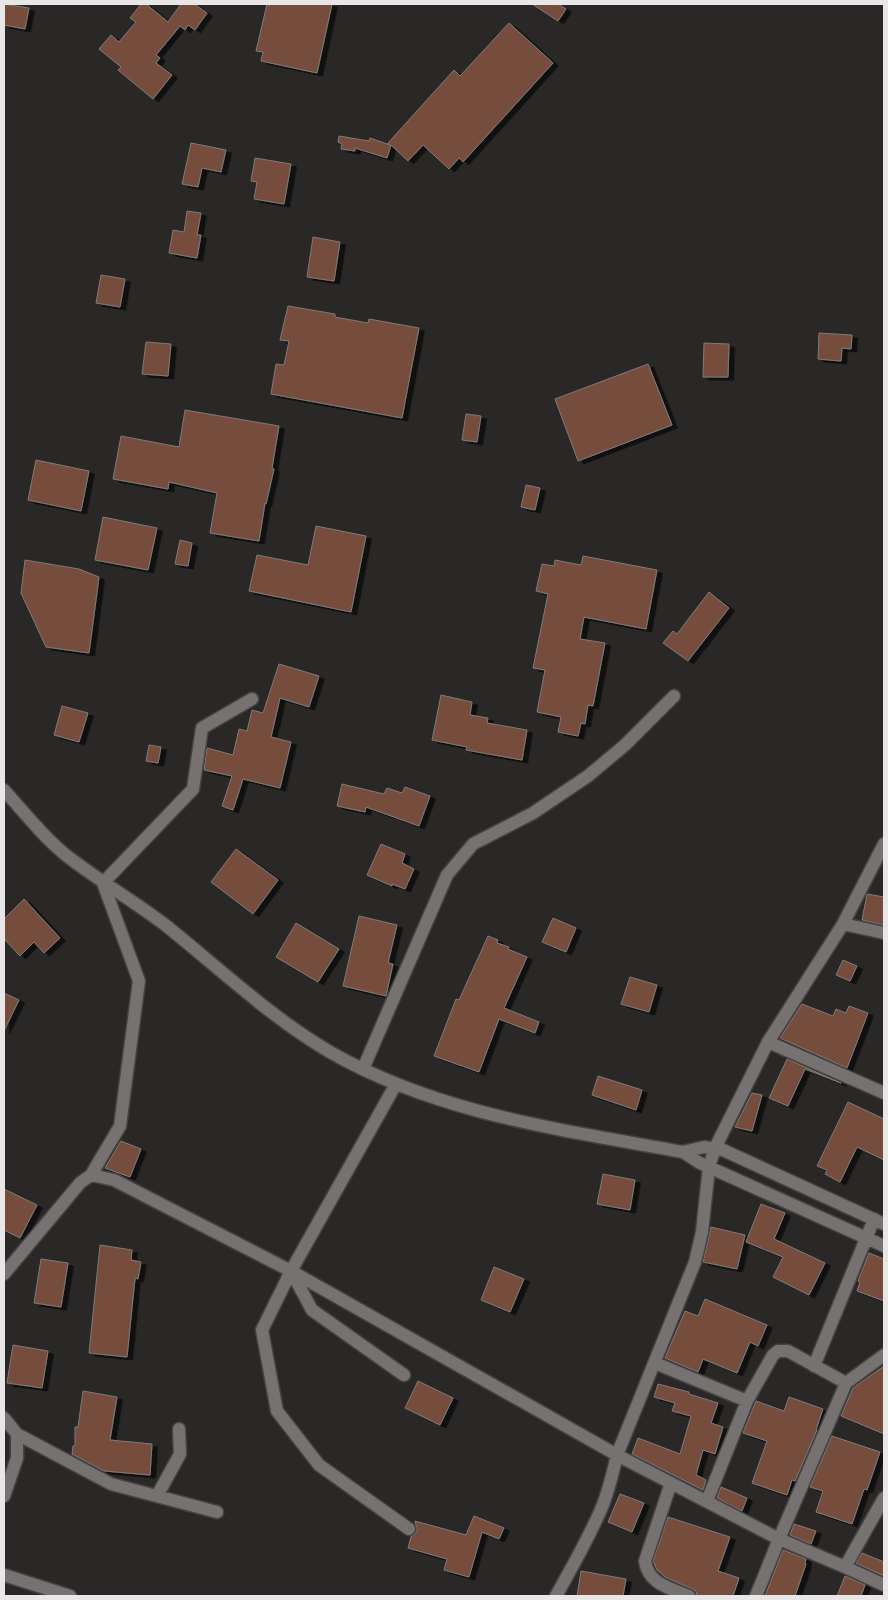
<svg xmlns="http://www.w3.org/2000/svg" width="888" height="1600" font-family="'Varela Round',sans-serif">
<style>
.building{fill:#764d3e;stroke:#7e7b7a;filter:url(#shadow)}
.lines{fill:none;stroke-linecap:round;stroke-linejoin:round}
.minor-casing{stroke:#464343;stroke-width:15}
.minor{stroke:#757271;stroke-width:12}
</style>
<defs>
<filter id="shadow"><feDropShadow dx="5.5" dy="3" stdDeviation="0" flood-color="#0009"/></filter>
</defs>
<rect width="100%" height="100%" fill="#2a2827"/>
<path class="building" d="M4,4l25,4 -4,21 -21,-4z
M141,4h5l22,18 13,-18h13l13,9 -12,17 -7,-5 -3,5 -5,-4 -24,29 4,3 -4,5 16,12 -19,24 -35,-29 3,-3 -22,-18 12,-14 8,7 17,-20 -6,-4z
M267,4h65l-15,69 -56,-12 2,-9 -7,-1z
M532,4h26l8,5 -8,12z
M509,23l44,40 -90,99 -4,-4 -10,11 -26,-24 -15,16 -17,-16 -4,13 -32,-10v3l-14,-2 1,-5 -4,-2 1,-6 30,5 1,-3 20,7 -2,-2 66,-73 6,6z
M191,143l35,7 -5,22 -19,-4 -4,19 -16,-3z
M255,158l36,6 -7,40 -30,-5 3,-17 -6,-1z
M187,211l14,2 -4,22h4l-4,23 -28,-5 4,-23 11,2z
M313,237l27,5 -6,39 -27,-4z
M101,275l24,4 -5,28 -24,-4z
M288,306l47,8v3l33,6 1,-4 50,9 -17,90 -131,-24 5,-30 8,1 5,-24 -9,-1z
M819,333l33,2 -1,14 -9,-1 -1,13 -23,-2z
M146,342l25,2 -3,32 -26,-2z
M704,343l25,1 -1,33h-25z
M648,364l24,61 -94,36 -23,-62z
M185,410l94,16 -7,42 2,1 -8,35 -1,-1 -6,38 -49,-8 7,-40 -48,-11 -1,7 -55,-10 8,-43 58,11z
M466,414l15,2 -4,26 -15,-2z
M36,460l53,11 -8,40 -53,-11z
M526,485l14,3 -5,22 -14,-3z
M103,517l54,11 -9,42 -53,-10z
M316,526l50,10 -15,76 -102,-21 8,-36 51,10z
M180,540l12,3 -4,23 -13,-2z
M583,556l74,14 -11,59 -62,-12 -4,22 25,4 -12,63 -5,-1 -3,19 -4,-1 -3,13 -20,-4 3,-15 -24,-5 8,-42 -12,-2 15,-74 -12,-3 6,-27 12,2 1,-6 26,5z
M25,560l54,9 20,8 -10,76 -43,-6 -25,-54z
M709,592l20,16 -41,53 -25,-18 10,-12 4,3z
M279,664l40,12 -10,31 -29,-9 -9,39 20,5 -11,46 -37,-9 -10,31 -11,-4 10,-30 -28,-6 3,-22 26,7 6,-26 8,2 5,-21 11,3z
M441,695l31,7 -2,13 18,3 -1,5 40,7 -5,30 -56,-10 1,-3 -35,-7z
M62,706l26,7 -9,29 -25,-7z
M149,745l12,2 -3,16 -12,-2z
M342,784l42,10 3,-6 15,5 3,-6 25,9 -11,30 -53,-19 -1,5 -28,-6z
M381,844l24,10 -3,9 12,6 -9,20 -13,-5v2l-25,-11z
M236,849l42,31 -25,34 -42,-32z
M867,894l17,3v28l-22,-5z
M24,899l36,39 -16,15 -10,-11 -14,14 -16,-17v-20z
M359,916l38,9 -9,38 5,1 -7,32 -43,-10z
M553,918l23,10 -10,24 -24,-10z
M296,923l43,26 -21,33 -42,-25z
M488,936l10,4 -1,3 12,4 -1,2 19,8 -23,51 35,14 -4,11 -36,-14 -20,53 -45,-16 22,-57 3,1z
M843,960l14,6 -7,15 -14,-6z
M630,977l27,8 -8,27 -28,-8z
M4,993l15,7 -15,31z
M802,1004l31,12 3,-7 10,4 3,-7 19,7 -21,55 -67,-30z
M787,1059l54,24 -36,-14 -17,37 -19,-8z
M598,1076l44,14 -6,20 -44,-15z
M752,1093l10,2 -10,36 -17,-4z
M848,1102l36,17v41l-27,-13 -17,35 -15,-8 2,-4 -10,-4z
M121,1141l20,8 -11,28 -25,-9z
M603,1174l32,6 -5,30 -33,-6z
M4,1189l33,16 -17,33 -16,-8z
M761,1204l24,9 -11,26 51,24 -16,32 -36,-18 10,-20 -37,-15z
M711,1227l34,8 -8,34 -34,-7z
M100,1245l32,5 -1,10 10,2 -3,17 -3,-1 -8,79 -38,-4z
M869,1253l15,6v42l-27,-10 3,-9 -2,-1z
M41,1259l27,4 -7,44 -27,-4z
M494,1267l30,12 -14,33 -29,-12z
M705,1299l62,26 -9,21 -8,-4 -13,31 -34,-14 -5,13 -33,-14 20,-47 13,5z
M13,1345l35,6 -6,37 -35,-5z
M884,1366v68l-43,-18 12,-28z
M418,1381l35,17 -13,27 -35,-17z
M658,1384l31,8v2l29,9 -7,20 12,4 -8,27 -12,-4 -7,25 10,5 -3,10 -71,-36 6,-16 42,16 11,-38 -19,-5 3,-8 -21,-6z
M83,1391l34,6 -7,43 42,4 -2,31 -46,-4 -32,-17 1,-8h2v-19h3z
M789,1397l34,12 -7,21h1l-22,51 -3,-1 -5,15 -35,-12 15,-42 -24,-8 13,-32 28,10z
M832,1436l48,16 -13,38 -3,-1 -12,35 -36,-12 7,-21 -13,-4z
M721,1487l26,11 -5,13 -25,-13z
M620,1494l24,9 -12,29 -24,-10z
M474,1516l30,12 -5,11 -17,-7 -13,45 -25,-7 3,-11 -39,-11 3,-11 4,-3 2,-4 -2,-9 51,14z
M668,1517l62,20 -12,34 21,7 -6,18h-36l-1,-5 -4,-2 -27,-12 -8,-7 -4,-9z
M794,1524l22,7 -5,13 -21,-9z
M783,1550l23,9 -1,4 1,1 -11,32h-30z
M862,1553l22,9v14l-28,-13z
M581,1571l45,8 -3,17h-46z
M845,1576l20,9 -4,11h-24z"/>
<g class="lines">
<defs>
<path id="minor" d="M4,790c20,22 39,47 63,66 31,24 65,44 97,68 54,43 106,93 166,128 108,62 233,78 353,100l17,11 184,83
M843,924l41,-80
M768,1042l116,51
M363,1069l84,-194 26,-31 60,-31 55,-37 37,-31 49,-49
M396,1084l-105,187 -29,59 15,81 42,54 90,64
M683,1152l21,-5 19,3 161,74
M91,1175l29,-49 19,-145 -36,-98 90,-94 9,-61 50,-29
M291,1271l21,39 92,65
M4,1274l76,-91 11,-8 23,5 177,91 326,184 162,84 67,-156 38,-28
M655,1363l92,38 -40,100
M814,1366l60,-147
M747,1401l26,-46 5,-4h10l58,32
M4,1418l13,16v24l-13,38
M17,1434l94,50 106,28
M671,1483l-26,78c3,23 25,27 44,35
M157,1496l23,-42 -1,-25
M845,1567l39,18
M4,1575l66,21
M556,1596c16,-29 33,-58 46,-89 7,-17 11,-35 15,-52l78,-193 7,-30 7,-65 6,-19 53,-106 75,-118 41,9
M756,1596l23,-57 66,28 39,-69"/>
</defs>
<use href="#minor" class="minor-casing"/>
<use href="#minor" class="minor"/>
</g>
<rect width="888" height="1600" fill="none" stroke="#e8e6e6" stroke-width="10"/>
</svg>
